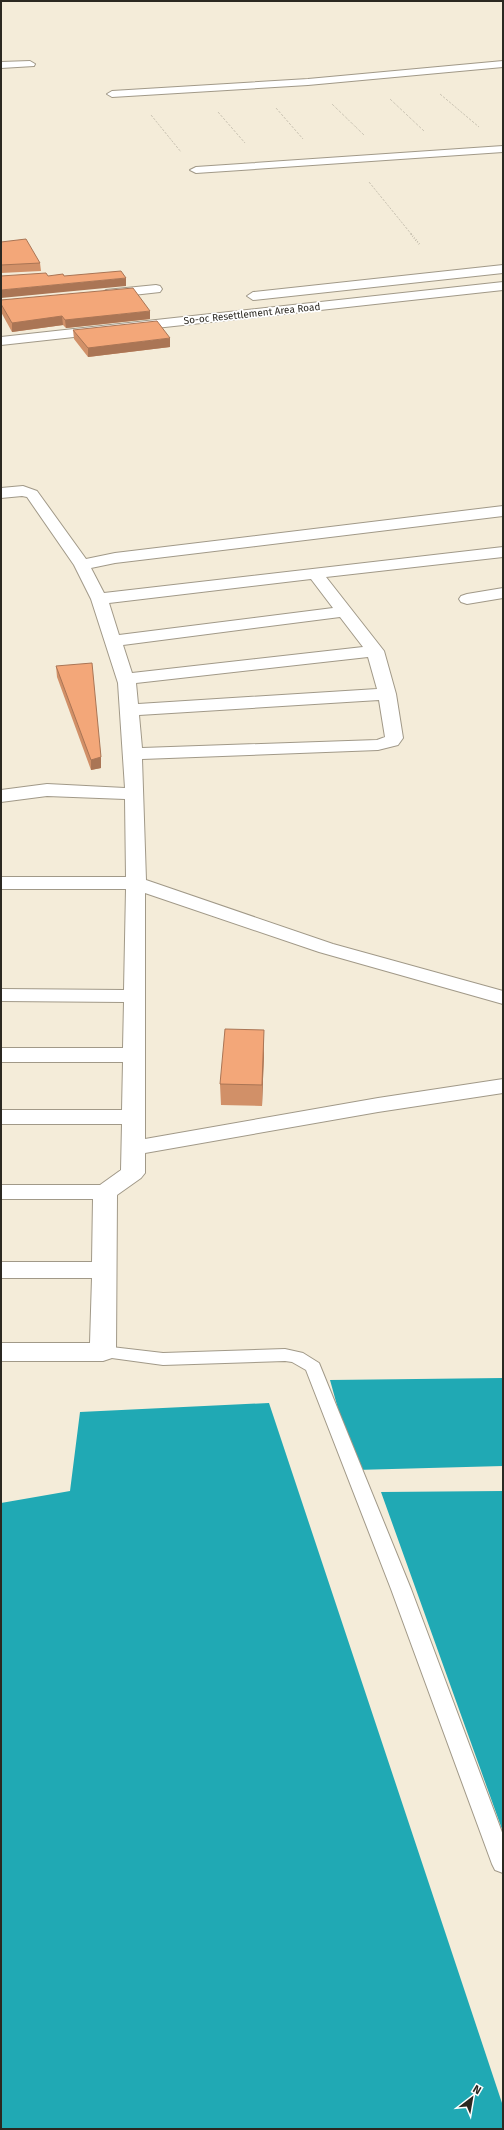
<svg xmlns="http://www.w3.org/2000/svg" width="504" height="2130" font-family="'Fira Sans',sans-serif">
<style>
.water{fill:#20a9b4}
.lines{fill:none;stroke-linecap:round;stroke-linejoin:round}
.service-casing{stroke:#a19988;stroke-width:2}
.minor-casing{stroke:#a19988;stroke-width:2}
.tertiary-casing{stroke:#a19988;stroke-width:2}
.path-far1{stroke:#8b8679;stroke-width:1;stroke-dasharray:0.5 1.5;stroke-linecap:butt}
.path{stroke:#8b8679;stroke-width:1.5;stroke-dasharray:0.5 2;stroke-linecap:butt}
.service{fill:#fff;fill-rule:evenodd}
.minor{fill:#fff;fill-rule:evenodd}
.tertiary{fill:#fff;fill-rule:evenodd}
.wall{fill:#d19068}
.shaded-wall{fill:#aa7555}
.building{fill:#f3a779;stroke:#aa7555}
.labels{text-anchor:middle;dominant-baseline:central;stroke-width:3.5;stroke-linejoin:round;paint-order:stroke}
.far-street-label{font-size:10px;fill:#2b2821;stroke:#fff}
</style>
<rect width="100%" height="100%" fill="#f4ecd9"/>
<path class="water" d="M503,1378v88l-148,4 -25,-90z
M269,1403l234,703v23h-502v-626l69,-12 10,-79z
M503,1491v341l-122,-340z"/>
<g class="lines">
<defs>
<path id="service" d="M103,1346l60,7 122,-4 18,4 16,10 92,226 92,246v38l-8,-3 -3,-6 -101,-275 -85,-219 -14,-8 -7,-1 -122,4 -66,-9 -3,-4 3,-4z"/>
<path id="minor" d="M30,61l5,3 -1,2 -33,2v-6z
M503,61v6l-195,18 -196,12 -5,-3 5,-3 196,-12z
M503,146v6l-307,21 -6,-3 6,-3z
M503,265v8l-250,27 -6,-4 6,-4z
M156,285l4,1 2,3 -2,3 -54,6 -6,-4 6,-4z
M23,486l14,5 49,68 29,-6 388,-47v10l-388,47 -24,5 13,25 399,-46v10l-177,20 58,74 12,43 7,44 -5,7 -20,5 -236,9 4,121 187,64 170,47v13l-184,-52 -174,-59v246l233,-41 125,-19v14l-125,19 -233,41v20l-4,5 -24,17 -1,157 -4,6 -9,3h-102v-18h89l2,-65h-91v-16h91l1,-63h-92v-14h99l21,-15 1,-46h-121v-14h121l1,-48h-122v-14h122l1,-46 -123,-1v-12l123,1 2,-101h-125v-12h125l-1,-78 -78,-3 -46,6v-12l46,-6 78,4 -7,-105 -27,-84 -17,-34 -47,-68 -5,-1 -21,2v-10zM311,579l22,29 -214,27 -10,-32zM340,617l23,30 -231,26 -9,-28zM368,657l9,32 -239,15 -2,-21zM379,700l6,37 -8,3 -235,8 -3,-33z
M503,588v10l-36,6 -6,-2 -2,-3 2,-3 6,-2z"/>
<path id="tertiary" d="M503,282v8l-502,55v-8z"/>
</defs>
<use href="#service" class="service-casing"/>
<use href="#minor" class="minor-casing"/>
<use href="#tertiary" class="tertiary-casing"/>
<path class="path-far1" d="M440,94l39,33
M390,99l34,32
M332,104l32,31
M276,108l27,31
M218,112l27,31
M151,115l30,37
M369,182l43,53"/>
<path class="path" d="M411,234l9,11"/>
<use href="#service" class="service"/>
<use href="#minor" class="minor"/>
<use href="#tertiary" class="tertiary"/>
</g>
<path class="wall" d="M1,242l39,21 1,8 -40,2z
M1,300l149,19 -84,9 -3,-3 -51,7 -11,-20z
M73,330l97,17 -82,10 -14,-18z
M56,666l45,91v11l-10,2 -34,-93z
M264,1052l-2,54 -41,-1 -1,-21z"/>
<path class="shaded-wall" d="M126,278v8l-125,12v-8z
M150,311v8l-84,9 -1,-8z
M62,316l1,9 -51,7v-9z
M170,338v9l-82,10v-9z
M101,757v11l-10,2v-10z
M264,1030v22l-2,54v-21z"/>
<path class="building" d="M26,239l14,24 -39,2v-23z
M121,271l5,7 -125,12v-14l45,-3 2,3 15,-2 1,2z
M133,288l17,23 -85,9 -3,-4 -50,7 -11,-19v-4z
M157,321l13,17 -82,10 -15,-18z
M92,663l9,94 -10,3 -35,-94z
M225,1029l39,1 -2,55 -42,-1z"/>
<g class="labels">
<g class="far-street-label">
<text transform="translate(252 314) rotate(-6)">So-oc Resettlement Area Road</text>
</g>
</g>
<rect width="504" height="2130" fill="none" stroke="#2b2821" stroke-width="4"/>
<g transform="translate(472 2098) rotate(31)" stroke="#ffffff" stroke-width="3" paint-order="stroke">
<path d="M0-3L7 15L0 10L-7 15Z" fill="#2b2821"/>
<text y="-6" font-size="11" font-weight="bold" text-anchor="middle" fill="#2b2821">N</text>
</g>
</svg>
